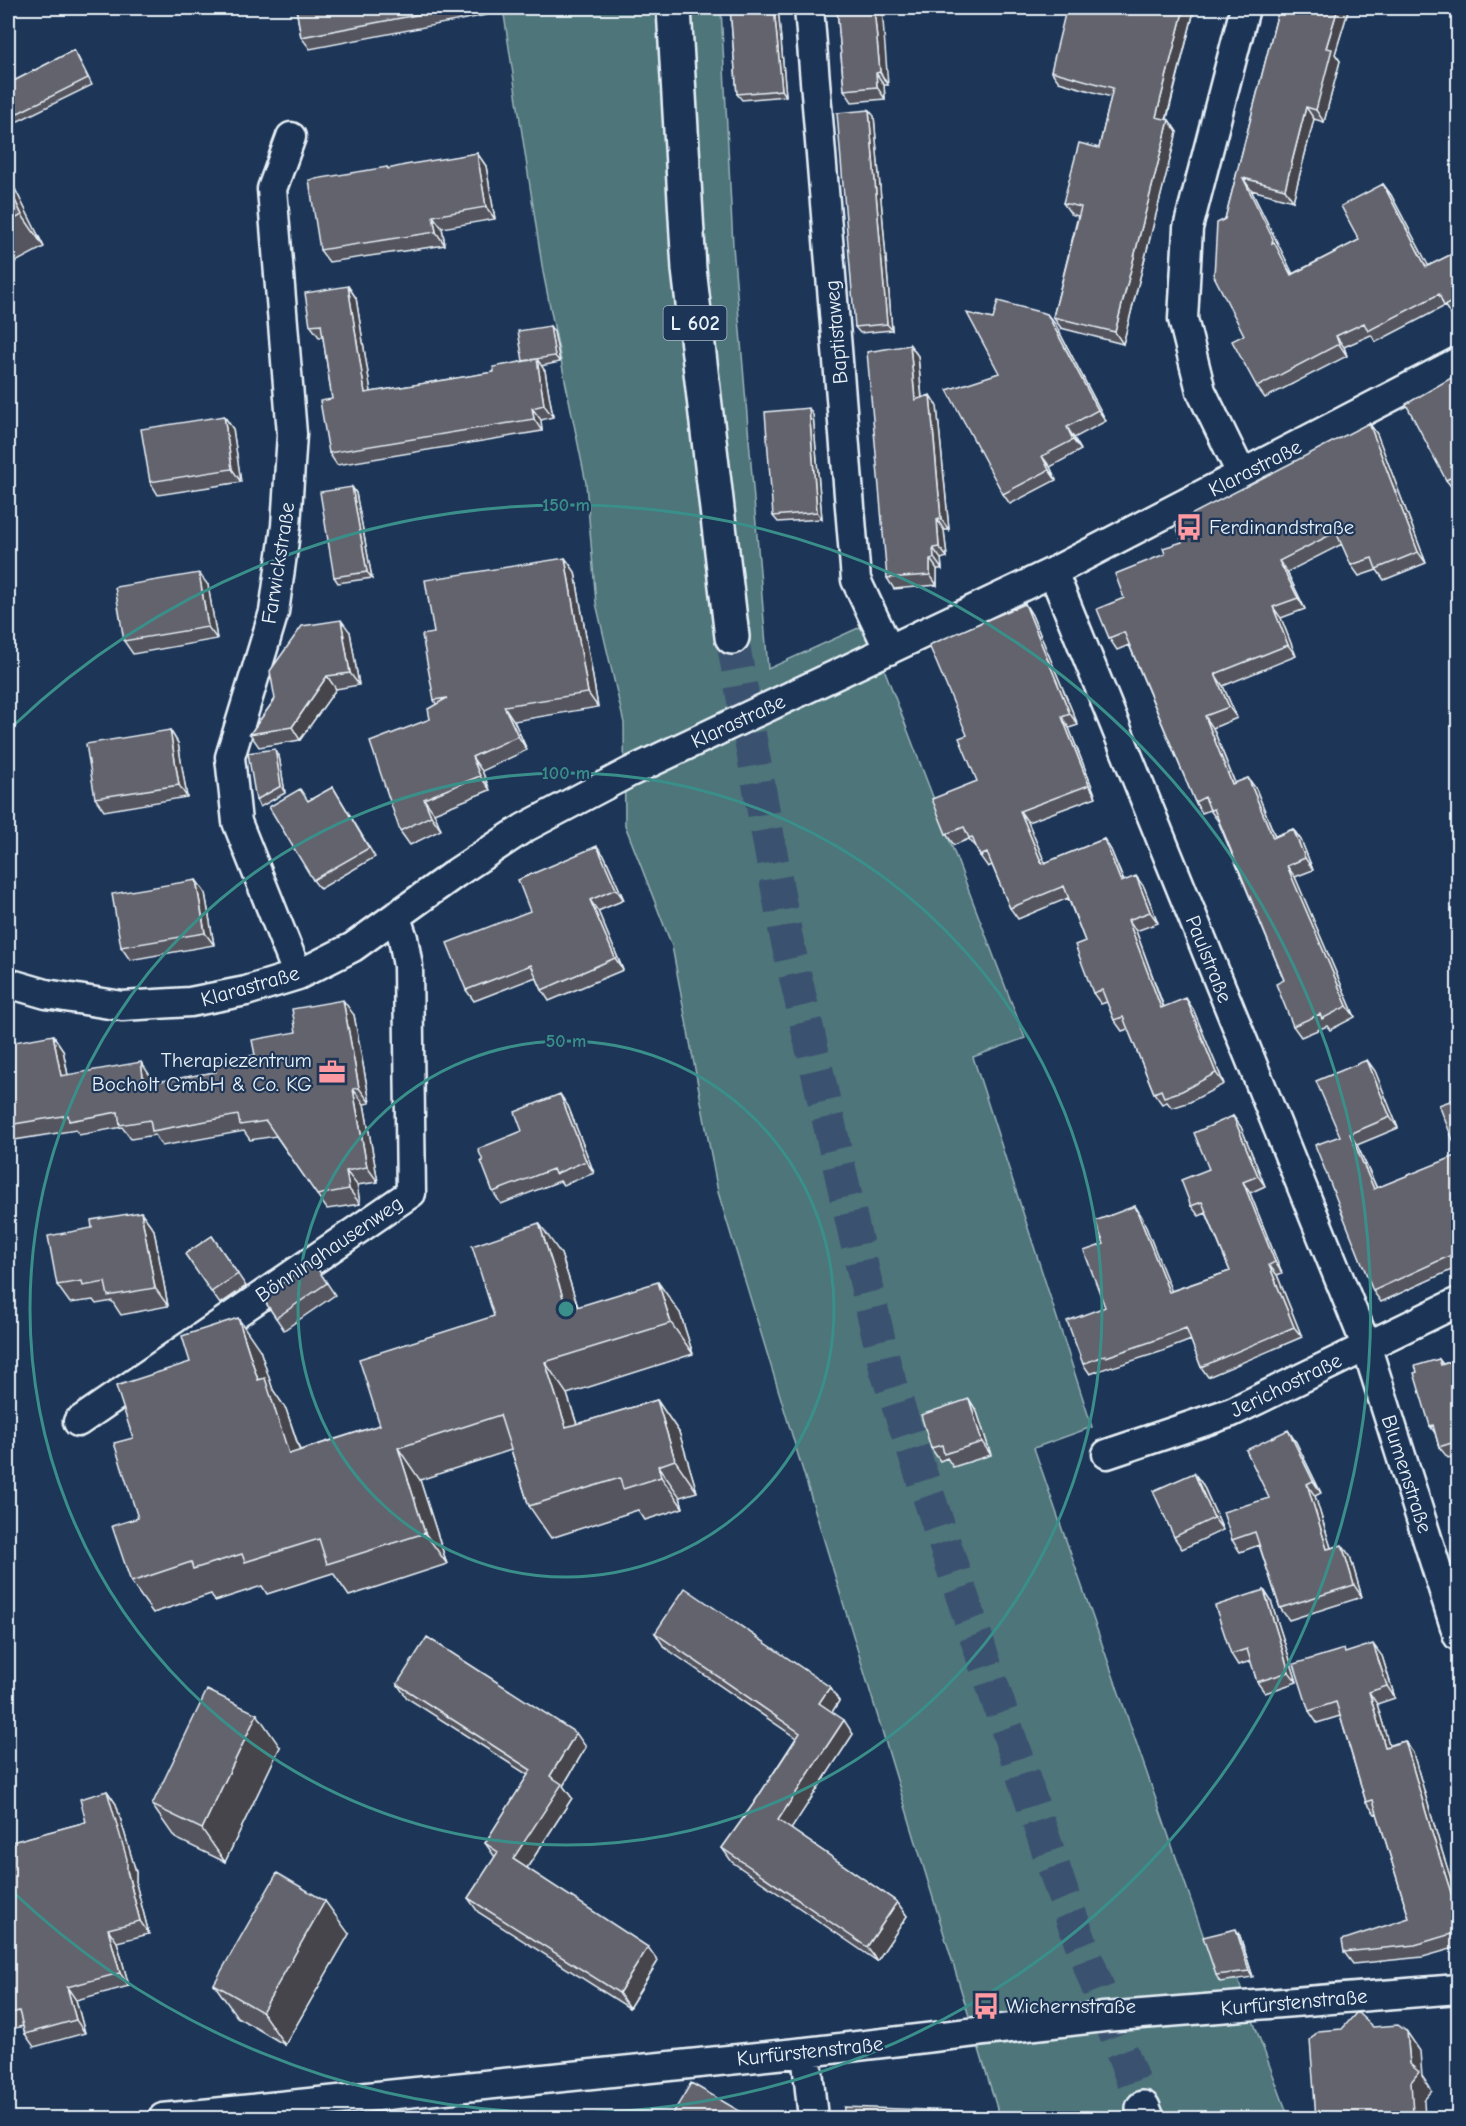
<svg xmlns="http://www.w3.org/2000/svg" width="1466" height="2126" font-family="'Comic Neue',sans-serif">
<style>
.green{fill:#4d757a;stroke:#9ab3b9;stroke-width:1.5}
.lines{fill:none;stroke-linecap:round;stroke-linejoin:round}
.primary-tunnel{stroke:#3b516f;stroke-width:33;stroke-dasharray:33 16;stroke-linecap:butt}
.minor-casing{stroke:#e8f1f8;stroke-width:33}
.primary-casing{stroke:#e8f1f8;stroke-width:38}
.minor{stroke:#1d3557;stroke-width:28}
.primary{stroke:#1d3557;stroke-width:33}
.wall{fill:#55555e;stroke:#e8f1f8;stroke-width:1.5}
.shaded-wall{fill:#45454c;stroke:#e8f1f8;stroke-width:1.5}
.building{fill:#63636d;stroke:#e8f1f8;stroke-width:1.5}
.ring{fill:none;stroke:#3a8f8a;stroke-width:3}
.labels{text-anchor:middle;dominant-baseline:central;stroke-width:4.5;stroke-linejoin:round;paint-order:stroke}
.shield{fill:#1d3557;stroke:#abb9c8;stroke-width:1.5}
.shield-label{font-size:20px;font-weight:bold;fill:#e8f1f8}
.street-label{font-size:21px;fill:#e8f1f8;stroke:#1d3557}
.poi-label{font-size:21px;fill:#e8f1f8;stroke:#1d3557;text-anchor:start}
.centre{fill:#3a8f8a;stroke:#1d3557;stroke-width:3}
.ring-label{font-size:18px;text-anchor:middle;font-weight:bold;fill:#3a8f8a;stroke:#1d3557;stroke-width:4.5;stroke-linejoin:round;paint-order:stroke}
</style>
<rect width="100%" height="100%" fill="#1d3557"/>
<filter id="ink" filterUnits="userSpaceOnUse"><feTurbulence type="fractalNoise" baseFrequency=".0167" numOctaves="2"/><feDisplacementMap in="SourceGraphic" scale="12" xChannelSelector="R" yChannelSelector="G"/><feConvolveMatrix kernelMatrix="1 2 1 2 8 2 1 2 1" color-interpolation-filters="sRGB"/></filter>
<g filter="url(#ink)">
<path class="green" d="M503,8h218l12,238 35,423 99,-45 158,414 -52,19 119,370 -58,21 185,533 19,-1 51,138h-289l-282,-926 -46,-246 -47,-121 -1,-102 -28,-120 -10,-120 -43,-211z"/>
<g class="lines">
<path class="primary-tunnel" d="M732,637l54,299 100,434 177,525 80,213"/>
<defs>
<path id="minor" d="M809,8l47,572 33,70
M291,137l-19,52 20,245 -6,92 -12,86 -44,145 7,65 61,153
M1242,475l-41,-84 -18,-72 5,-91 57,-220
M1053,572l313,773 92,291
M8,983l38,11 76,12 68,-4 56,-11 52,-16 55,-28 103,-74 68,-45 106,-56 423,-200 405,-210
M78,1422l333,-229 -3,-227 -5,-28 -7,-20
M1107,1454l125,-42 226,-110
M806,2052l7,66
M163,2118l643,-66 298,-35 354,-28"/>
<path id="primary" d="M674,8l15,261 43,368
M1143,2108l4,10"/>
</defs>
<use href="#minor" class="minor-casing"/>
<use href="#primary" class="primary-casing"/>
<use href="#minor" class="minor"/>
<use href="#primary" class="primary"/>
</g>
<path class="wall" d="M296,8h189l2,7 -177,34 -9,-12z
M730,8h48l8,88 -44,4 -5,-6z
M837,8l51,77h-4l1,14 -33,3 -8,-12z
M1279,8h70l-14,46 5,7 -16,61 -10,-3 -21,82 -42,-11 41,84 67,-34 24,-56 8,11 37,71 30,-15v63l-6,3 -7,-11 -69,36 -5,-7 -27,12 3,9 -82,42 -8,-11 -13,-52 -19,-116z
M1194,11l-27,108 2,1 8,12 -54,212 -62,-16 -8,-11 25,-101 -7,-2 -8,-11 36,-55 12,-51 -52,-15 -8,-11 30,-58z
M74,50l4,7 14,28 -84,41v-42z
M874,116l18,214 -32,3 -5,-6z
M477,153l9,13 9,53 -53,9 3,17 -116,17 -9,-12 67,-83 2,2z
M8,175l36,72 -36,19z
M348,286l8,12 15,94 123,-20 29,-11 27,-35 4,6 6,30 -19,4 4,5 8,46 -12,3 1,11 -205,34 -8,-12 3,-54 -9,-62h-4l-9,-12z
M993,319l62,5 51,97 -32,17 7,12 -31,17 6,13 -46,24 -7,-10 -4,-121z
M910,345l8,11 4,42 15,8 12,124h-5l3,27 -6,2 1,10h-5v16l-43,4 -7,-11z
M1458,374v114l-4,2 -8,-10z
M813,415l9,104 -44,3 -5,-6z
M224,416l9,13 8,53 -83,13 -8,-13z
M1369,423l8,11 49,129 -42,17 -7,-10 -18,6 -8,-11 -9,-21 -55,28 18,37 -24,9 15,38 -73,30 14,32 -24,10 22,55 13,-5 8,11 19,47 18,-7 8,11 12,30 -18,7 60,140 -25,13 -3,-4 -26,11 -8,-11 -9,-46 -66,-159 -8,-11 -8,3 -7,-11 -66,-157 -12,5 -8,-12 15,-40 41,-44 17,-12z
M352,487l4,6 16,85 -34,5 -4,-6z
M565,558l10,14 23,135 -84,14 13,29 -45,21 8,19 -56,23 7,17 -31,15 -10,-14 36,-127 -2,-4v-67z
M208,585l9,54 -84,15 -9,-13z
M1025,604l7,11 46,110 -9,3 27,69 -68,25 17,41 59,-24 7,11 13,31 20,6 14,36 -22,8 28,76 29,2 31,75 -34,18 -18,6 -5,-6 -5,2 -8,-11 -26,-64 -6,2 -8,-11 -7,-18 -6,2 -8,-11 -8,-52 -17,-43 -50,21 -8,-11 -18,-43 -4,2 -8,-11 -3,-7 -8,-10 -15,6 -8,-11 31,-53 -10,-46z
M350,632l9,53 -23,4 -36,51 -41,7 -9,-13 25,-35z
M170,730l8,13 9,54 -83,14 -9,-13z
M279,756l6,37 -25,14 -4,-7z
M333,787l42,70 -55,32 -7,-9 -5,-79z
M605,857l19,43 -26,11 25,59 -74,31 -7,-11 -6,-13 -62,24 -8,-11 64,-79z
M196,880l9,13 9,52 -84,15 -9,-13z
M354,1015l16,88 -6,1 14,78 -21,3 3,19 -33,5 -51,-73 -26,4 -6,-9 -82,15 -7,-11 -24,4 -9,-12 -43,8 -3,-5 -68,11v-73l5,-1 40,-32 10,15 5,25 83,2 1,6 64,-11 39,-17 41,-23z
M1367,1060l8,11 23,57 -41,17 20,43 81,-33v112l-77,35 -8,-11 -33,-155z
M568,1106l26,67 -31,12 -3,-4 -59,23 -8,-12 -10,-31 39,-30z
M1233,1116l8,11 24,59 -15,7 32,80 -5,2 25,62 -94,40 -7,-10 -10,-27 -31,12 -47,15 -1,-1 -22,8 -7,-10 22,-57 -1,-63 31,-38 7,11 29,74 59,-20 -24,-58 -7,3 -8,-10z
M141,1212l13,18 14,76 -47,9 -9,-14 -16,3 -3,-4 -23,3 -13,-18 35,-57z
M212,1236l34,50 -26,18 -35,-50z
M561,1254l17,53 102,6 13,41 -126,40 10,30 80,-24 22,32 18,60 -17,5 3,11 -38,12 -7,-10 -87,28 -22,-32 -18,-56 -91,30 27,84 -98,32 -16,-23 -66,21 -5,-8 -47,15 -4,-7 -58,19 -22,-31 7,-64 -5,-80 57,-76 70,-12 13,40 13,19 14,41 80,-25z
M313,1262l22,33 -51,35 -22,-33z
M1439,1359l4,5 15,-5v96l-10,3 -9,-11 -4,-14 -5,-7z
M969,1399l8,13 14,43 -38,12 -6,-9 -7,3 -9,-13z
M1296,1442l25,51 -6,3 16,52 19,8 12,41 -73,23 -9,-12 -21,-63 -19,7 -8,-12 37,-42z
M1203,1485l20,45 -41,19 -8,-12z
M1264,1590l7,11 26,81 -32,11 -8,-11 -6,-21 -13,4 -7,-11z
M655,1633l184,68 -7,11 21,22 -62,95 106,73 10,14 -30,45 -145,-99 -10,-14 32,-45 42,-65 -132,-91z
M1346,1653l36,3 13,42 -18,6 12,41 16,-4 8,12 27,92 18,56v46l-35,10 -70,7 -9,-12 65,-34 -32,-105 -2,1 -9,-12 -26,-86 -23,7 -8,-12z
M397,1684l189,63 -23,39 9,12 -45,70 131,93 -29,47 -151,-96 -10,-14 27,-41 -10,-14 43,-68 -121,-77z
M280,1747l-55,115 -50,-24 -23,-33z
M107,1791l9,13 20,68v12l13,50 -32,8 12,44 -53,14 9,33 -51,14 -9,-13 -2,-8 -15,4v-187l78,-21z
M349,1934l-64,111 -48,-28 -23,-33z
M1240,1936l13,41 -33,5 -4,-7z"/>
<path class="shaded-wall" d="M482,8h3l2,7z
M774,8h4l8,88 -4,-6z
M874,8h8l6,77 -8,-13z
M1184,8h7l3,3 -30,117 -8,-11z
M1338,8h11l-14,46 5,7 -16,61 -8,-12 10,-62z
M876,73l8,12 1,14 -8,-12z
M1306,107l8,12 -21,82 -8,-12z
M869,110l5,6 18,214 -5,-6z
M1169,120l8,12 -54,212 -8,-12z
M477,153l9,13 9,53 -9,-12z
M8,175l36,72 -22,-32 -14,-29z
M1243,178l8,12 48,96 -27,-43z
M1383,184l8,11 44,83 -9,-11z
M433,216l9,12 3,17 -9,-13z
M348,286l8,12 17,107 -8,-12z
M1047,314l8,10 51,97 -8,-11z
M550,326l4,6 6,30 -5,-6z
M1336,336l8,11 3,9 -8,-12z
M910,345l8,11 5,55 -8,-11z
M537,359l8,12 8,46 -9,-12z
M930,395l7,11 12,124 -8,-11z
M532,408l9,12 1,11 -8,-12z
M809,408l4,7 9,104 -5,-7z
M224,416l9,13 8,53 -9,-13z
M1369,423l8,11 49,129 -8,-11z
M1067,427l7,11 7,12 -8,-10z
M1042,456l8,11 6,13 -7,-10z
M352,487l4,6 16,85 -5,-6z
M937,519l7,11 3,27 -8,-10z
M933,548l8,11 1,10 -8,-11z
M565,558l10,14 23,135 -10,-14z
M930,559l7,10v16l-7,-10z
M1279,561l8,11 18,37 -7,-11z
M199,573l9,12 9,54 -9,-12z
M1025,604l7,11 46,110 -8,-11z
M1273,607l8,11 15,38 -8,-11z
M341,620l9,12 9,53 -9,-12z
M1215,674l8,12 14,32 -8,-11z
M327,676l9,13 -36,51 -8,-13z
M504,706l10,15 13,29 -9,-14z
M1205,716l8,12 27,68 -8,-12z
M1062,717l7,11 27,69 -7,-12z
M170,730l8,13 9,54 -8,-12z
M275,749l4,7 6,37 -4,-7z
M472,757l10,14 8,19 -10,-14z
M1248,778l8,11 24,60 -7,-11z
M424,799l10,14 7,17 -10,-14z
M1020,811l8,11 22,53 -8,-11z
M1293,829l8,11 12,30 -8,-12z
M1104,839l7,11 17,43 -7,-11z
M597,846l8,11 19,43 -8,-11z
M1287,866l8,11 60,140 -8,-11z
M1136,876l8,11 14,36 -8,-11z
M196,880l9,13 9,52 -9,-12z
M590,900l8,11 25,59 -8,-12z
M1128,920l8,11 32,89 -7,-12z
M1186,998l7,11 31,75 -8,-11z
M343,1000l11,15 16,88 -11,-15z
M53,1035l10,15 8,41 -10,-15z
M1367,1060l8,11 23,57 -8,-11z
M141,1062l10,15 4,22 -11,-15z
M353,1089l11,15 14,78 -11,-15z
M560,1094l8,12 26,67 -8,-12z
M1233,1116l8,11 24,59 -7,-10z
M1350,1134l7,11 25,55 -8,-11z
M346,1171l11,14 3,19 -11,-15z
M1243,1182l7,11 32,80 -7,-11z
M1135,1206l7,11 34,85 -7,-10z
M141,1212l13,18 14,76 -13,-18z
M539,1223l22,31 28,88 -22,-32z
M1269,1265l8,10 25,62 -8,-10z
M658,1282l22,31 13,41 -22,-31z
M238,1318l22,32 13,40 13,19 25,76 -22,-31 -31,-74z
M545,1362l22,32 21,65 -22,-32z
M969,1399l8,13 14,43 -9,-13z
M657,1400l22,32 18,60 -22,-32z
M1288,1430l8,12 25,51 -8,-12z
M398,1448l22,32 27,84 -22,-31z
M658,1466l22,31 3,11 -22,-31z
M1194,1473l9,12 20,45 -9,-12z
M1307,1484l8,12 20,65 -8,-12z
M1342,1545l8,11 12,41 -8,-12z
M1264,1590l7,11 26,81 -8,-10z
M1373,1644l9,12 13,42 -8,-12z
M830,1687l9,14 -10,16 -10,-14z
M1369,1692l8,12 16,54 -8,-11z
M257,1714l23,33 -55,115 -23,-33z
M844,1720l9,14 -65,100 -10,-14z
M576,1733l10,14 -23,39 9,12 -49,76 -10,-15 37,-83z
M1405,1741l8,12 27,92 18,56v14l-26,-82z
M107,1791l9,13 20,68v12l13,50 -9,-13z
M325,1901l24,33 -64,111 -23,-33z
M897,1902l10,14 -30,45 -10,-14z
M108,1929l9,13 12,44 -9,-13z
M1236,1929l4,7 13,41 -4,-6z
M648,1947l10,14 -29,47 -10,-15z
M67,1987l9,13 9,33 -9,-13z
M1407,2032l13,19 2,25 10,15 -8,9 1,18h-16l1,-54z
M986,2112l5,6h-5z
M743,2113l4,5h-8z"/>
<path class="building" d="M296,8h157l-152,29z
M730,8h44l8,82 -45,4z
M837,8h37l6,64 -4,1 1,14 -33,3z
M1083,8h101l-28,109 13,3 -54,212 -62,-15 28,-110 -18,-4 16,-60 20,5 14,-60 -62,-17 15,-61 15,3z
M1279,8h59l-12,40 6,1 -16,61 -10,-3 -21,82 -42,-11 30,61 -1,4 2,-1 17,33 68,-35 -18,-34 42,-22 43,83 32,-16v48l-14,7 -5,-12 -71,37 -4,-8 -28,13 3,8 -82,43 -25,-46 12,-6 -30,-59 3,-53 8,-4z
M74,50l14,28 -80,40v-34z
M869,110l18,214 -32,3 -18,-214z
M477,153l9,54 -53,9 3,16 -116,18 -11,-70 78,-13 1,2 17,-4z
M8,186l14,29 -14,8z
M348,286l17,107 129,-21 -1,-5 44,-8 7,46 -12,3 2,11 -205,34 -9,-52 12,-2 -11,-75 -11,1 -5,-32z
M998,301l49,13 51,96 -31,17 6,13 -31,16 7,14 -46,24 -56,-104 52,-17 -32,-60 26,6z
M550,326l5,30 -32,5 -5,-30z
M910,345l5,55 15,-5 11,124h-4l2,28 -6,1 1,10 -4,1v16l-43,3 -20,-226z
M1458,374v100l-12,6 -40,-76z
M809,408l8,104 -44,4 -8,-104z
M224,416l8,53 -82,13 -9,-53z
M1369,423l49,129 -42,17 -4,-11 -21,7 -15,-33 -57,29 19,37 -25,9 15,38 -73,29 14,33 -24,9 27,68 16,-6 25,60 20,-9 12,29 -18,8 60,140 -25,13 -2,-5 -27,12 -17,-42 8,-4 -70,-171 -4,1 -5,-13 -10,5 -71,-170 -15,6 -12,-29 27,-11 -9,-24 50,-20 -2,-6 19,-6 -7,-19z
M352,487l15,85 -33,5 -14,-85z
M565,558l23,135 -84,13 14,30 -46,21 8,19 -56,23 7,17 -31,15 -30,-89 60,-23 -2,-10 19,-11 -13,2 -12,-65 12,-2 -9,-53z
M199,573l9,54 -84,14 -9,-54z
M1025,604l45,110 -8,3 27,68 -69,26 22,53 62,-25 17,43 15,-6 14,36 -22,8 33,88 25,-10 30,75 -34,18 -18,6 -3,-7 -7,3 -31,-76 -9,3 -12,-30 -9,3 -18,-48 10,-4 -21,-55 -54,22 -23,-55 -7,3 -8,-19 -3,1 -5,-11 -18,7 -14,-35 45,-18 -18,-43 8,-3 -38,-90z
M341,620l9,53 -23,3 -35,51 -42,7 25,-35 -5,-28 32,-45z
M170,730l9,55 -84,13 -9,-54z
M275,749l6,37 -25,14 -8,-47z
M333,787l36,61 -56,32 -44,-73 31,-18 8,12z
M597,846l19,43 -26,11 25,58 -73,32 -11,-25 -65,25 -19,-47 83,-32 -12,-31z
M196,880l9,53 -84,14 -9,-53z
M343,1000l16,88 -6,1 14,78 -21,4 3,18 -32,6 -51,-74 -26,4 -2,-10 -86,16 -2,-11 -30,5 -2,-13 -49,9 -1,-6 -60,10v-57l5,-1 -4,-24 44,-8 8,41 80,-14 3,22 72,-12 -2,-10 41,-7 -3,-15 44,-8 -4,-23z
M1367,1060l23,57 -40,17 24,55 84,-34v97l-85,39 -58,-146 25,-9 -24,-55z
M560,1094l26,67 -31,13 -2,-5 -60,23 -12,-31h2l-5,-12 44,-18 -7,-19z
M1458,1098v55l-19,-48z
M1233,1116l25,60 -15,6 32,80 -6,3 25,62 -93,40 -15,-39 -33,13 -47,16 -1,-2 -22,9 -16,-43 38,-14 -21,-56 20,-7 -9,-23 40,-15 34,86 61,-21 -28,-69 -11,4 -10,-26 28,-11 -15,-36z
M141,1212l14,76 -47,8 -3,-14 -22,4 -1,-5 -25,4 -9,-49 44,-8 -1,-8z
M539,1223l28,87 91,-28 13,41 -126,39 21,65 91,-27 18,60 -17,6 3,11 -38,12 -3,-11 -91,28 -29,-91 -102,33 27,85 -98,31 -8,-25 -74,23 -3,-8 -49,15 -2,-7 -60,20 -19,-56 26,-8 -24,-75 19,-5 -17,-52 74,-24 -8,-26 56,-18 20,62 7,-2 24,76 91,-29 -21,-66 135,-43 -22,-70z
M212,1236l26,38 -27,18 -26,-38z
M313,1262l14,21 -51,35 -14,-21z
M1439,1359l2,6 17,-6v82l-19,6 -6,-22 -3,1 -16,-53 3,-1 -2,-6z
M969,1399l13,43 -38,12 -2,-9 -11,3 -10,-33z
M1288,1430l25,51 -6,3 20,65 15,-4 12,40 -74,23 -25,-76 -23,8 -9,-28 46,-14 -23,-48z
M1194,1473l20,45 -40,19 -21,-46z
M685,1588l145,99 -11,16 25,17 -66,100 119,82 -30,45 -145,-99 32,-45 46,-70 -145,-100z
M1264,1590l25,82 -32,10 -10,-33 -16,5 -16,-48z
M427,1637l149,96 -26,43 12,8 -49,75 135,88 -29,46 -151,-95 30,-46 -13,-9 46,-73 -134,-86z
M1373,1644l14,42 -18,6 16,55 20,-6 27,92 26,82v17l-43,13 -71,7 -2,-12 67,-22 -36,-118 -7,2 -30,-100 -27,9 -15,-47 50,-15 1,4z
M207,1690l50,24 -55,115 -50,-24z
M107,1791l20,68v12l13,50 -32,8 12,44 -53,14 9,33 -51,14 -6,-23 -11,3v-171l78,-21 -6,-23z
M277,1873l48,28 -63,111 -48,-28z
M1236,1929l13,42 -33,4 -13,-38z
M1357,2012l16,15 25,-2 9,7 3,32 9,8 -8,10 2,31 -4,5h-93l-6,-78 8,-9 24,-2z
M691,2083l52,30 -4,5h-69z
M844,2107l142,5v6h-143z"/>
</g>
<g class="ring">
<circle cx="566" cy="1309" r="268"/>
<circle cx="566" cy="1309" r="536"/>
<path d="M13 726A804 804 0 1 1 13 1892"/>
</g>
<defs>
<symbol id="bus-bare" viewBox="-9 -9 18 18"><path d="M-5-6H5V4H4V6H2V4H-2V6H-4V4H-5ZM-3.5-4V0h7V-4ZM-3.5 1.2v1.5H-2V1.2ZM2 1.2v1.5H3.5V1.2Z" fill="#ff9aa2" stroke="#1d3557" stroke-width="2.5" paint-order="stroke"/></symbol>
<symbol id="office-bare" viewBox="-9 -9 18 18"><path d="M-6-3h4V-5.5h4V-3h4V5H-6ZM-1-4.5V-3h2v-1.5ZM-6 0V1H6V0Z" fill="#ff9aa2" stroke="#1d3557" stroke-width="2.5" paint-order="stroke"/></symbol>
</defs>
<g fill-rule="evenodd">
<use href="#bus-bare" x="1170" y="508" width="38" height="38"/>
<use href="#office-bare" x="313" y="1053" width="38" height="38"/>
<use href="#bus-bare" x="967" y="1987" width="38" height="38"/>
</g>
<g class="labels">
<rect class="shield" x="663.5" y="306" width="63" height="34" rx="4.5"/>
<g class="shield-label">
<text x="695" y="323">L 602</text>
</g>
<g class="street-label">
<text transform="translate(836 332) rotate(-95)">Baptistaweg</text>
<text transform="translate(1255 468) rotate(-27)">Klarastraße</text>
<text transform="translate(278 563) rotate(-81)">Farwickstraße</text>
<text transform="translate(738 721) rotate(-25)">Klarastraße</text>
<text transform="translate(1209 959) rotate(68)">Paulstraße</text>
<text transform="translate(250 986) rotate(-16)">Klarastraße</text>
<text transform="translate(329 1249) rotate(-34)">Bönninghausenweg</text>
<text transform="translate(1286 1385) rotate(-26)">Jerichostraße</text>
<text transform="translate(1407 1474) rotate(72)">Blumenstraße</text>
<text transform="translate(1294 2002) rotate(-5)">Kurfürstenstraße</text>
<text transform="translate(810 2051) rotate(-6)">Kurfürstenstraße</text>
</g>
<g class="poi-label">
<text x="1209" y="527">Ferdinandstraße</text>
<text x="312" y="1060" text-anchor="end">Therapiezentrum<tspan x="312" dy="24">Bocholt GmbH &amp; Co. KG</tspan></text>
<text x="1006" y="2006">Wichernstraße</text>
</g>
</g>
<circle cx="566" cy="1309" r="9" class="centre"/>
<g class="ring-label">
<text x="566" y="511">150 m</text>
<text x="566" y="779">100 m</text>
<text x="566" y="1047">50 m</text>
</g>
<rect width="1466" height="2126" fill="none" stroke="#1d3557" stroke-width="30"/>
<rect x="15" y="15" width="1436" height="2096" fill="none" stroke="#e8f1f8" stroke-width="2" filter="url(#ink)"/>
</svg>
